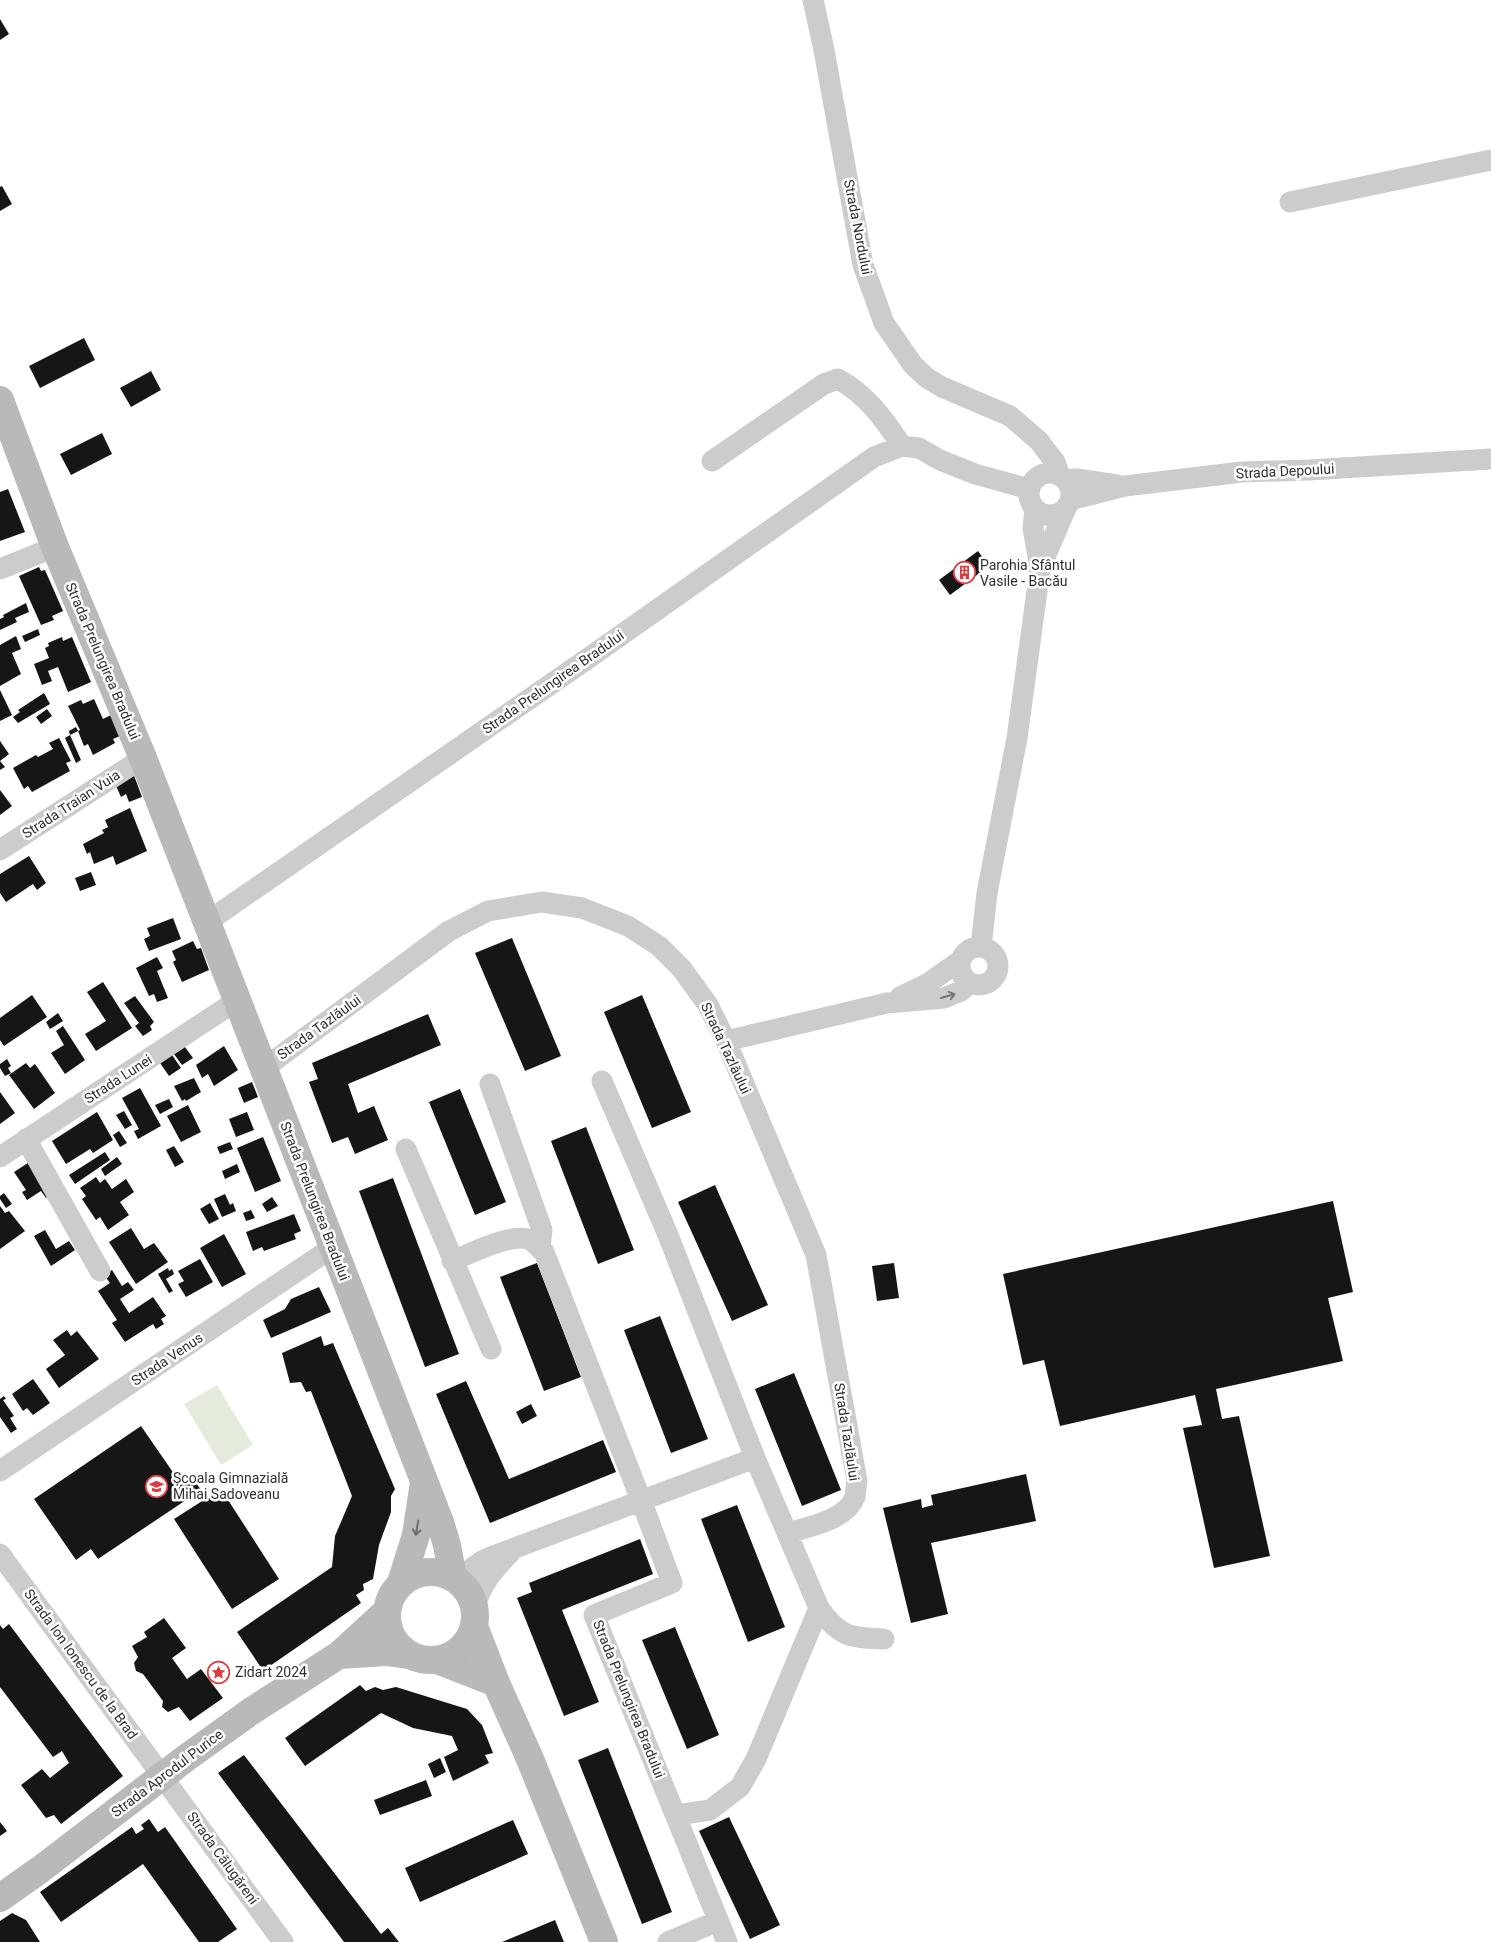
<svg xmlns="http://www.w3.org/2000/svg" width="1491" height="1942" font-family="Roboto,sans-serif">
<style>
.green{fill:#e4ebdd}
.building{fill:#161616}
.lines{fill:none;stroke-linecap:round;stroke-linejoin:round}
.street{stroke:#ccc;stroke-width:21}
.secondary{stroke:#b9b9b9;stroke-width:28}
.oneway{stroke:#767676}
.oneway2{stroke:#6d6d6d}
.labels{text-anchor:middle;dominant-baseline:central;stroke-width:5;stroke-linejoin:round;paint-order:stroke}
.street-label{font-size:14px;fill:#2f2f2f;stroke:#fff}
.poi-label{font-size:14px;fill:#2f2f2f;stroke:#fff;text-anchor:start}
</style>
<rect width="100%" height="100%" fill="#fff"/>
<path class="green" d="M217,1385l36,60 -32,20 -37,-61z"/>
<path class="building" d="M0,19l9,15 -9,6z
M2,186l10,18 -12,7v-24z
M84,338l11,22 -55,28 -11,-22z
M151,371l10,19 -30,17 -11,-19z
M102,433l10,21 -41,21 -11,-21z
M8,489l17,43 -25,9v-49z
M978,551l11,15 -39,29 -11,-15z
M39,567l2,4 4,-1 18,41 -11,5 2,4 -13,5 -22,-49z
M26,603l3,9 -14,6 2,4 -17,8v-11l4,-2 -1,-2z
M38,629l2,6 -15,7 -3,-6z
M16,636l5,13 -9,4 9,21 -21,12v-41z
M62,637l1,4 9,-4 19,45 -23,10 -10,-25 -10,4 4,10 -10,4 -8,-21 15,-6 -4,-10 4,-2 -1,-3z
M0,690l12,25 -12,6z
M44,693l6,11 -32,19 -5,-6 7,-5 -2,-2z
M94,699l9,20 8,-4 9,21 -7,3 2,4 -22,12 -5,-11 -4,2 -6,-15 -8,4 -1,-4 7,-4 2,4 2,-1 -12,-24 13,-6 2,4z
M47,709l5,7 -11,8 -5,-7z
M70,735l11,25 -5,3 -11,-25z
M59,738l12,23 -5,2 4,8 -38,21 -4,-6 -4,3 -11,-21 23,-13 2,2 15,-8 -4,-6z
M0,741l9,13 -9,7 5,6 -5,3z
M132,770l10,27 -13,5 -3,-8 -5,3 -8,-18z
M0,790l12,16 -12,9z
M130,808l17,43 -31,14 -3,-9 -19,8 -4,-12 -3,2 -4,-10 21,-11 -2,-3 6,-3 -3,-7z
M29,856l17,27 -9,7 -4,-6 -27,18 -6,-9v-19z
M91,872l5,13 -16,6 -5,-13z
M173,918l8,21 -32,12 -5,-12 6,-3 -3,-8z
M512,938l49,118 -36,15 -50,-118z
M193,941l4,8 4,-1 8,22 -27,12 -9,-20 3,-2 -4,-9z
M157,957l6,11 -6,3 11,27 -11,4 -3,-8 -5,2 -13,-28z
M103,982l29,46 -36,23 -11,-17 21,-13 -19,-29z
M32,995l15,22 -43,29 -4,-6v-22z
M642,995l49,117 -39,16 -48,-116z
M135,996l19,26 -4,4 2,4 -9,6 -8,-10 4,-3 -15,-20z
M58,1013l5,8 -13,8 -4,-7z
M428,1014l13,31 -93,39 10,29 16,-7 14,34 -33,14 -7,-17 -16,6 -23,-61 9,-3 -6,-16z
M63,1026l22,34 -20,14 -14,-21 13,-8 -8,-14z
M182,1043l11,15 -11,7 -11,-15z
M224,1046l14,24 -24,16 -6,-12 -6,4 -6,-13z
M170,1052l11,16 -12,8 -11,-16z
M7,1059l4,7 -3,2 3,5 -6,3 -5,-8v-4z
M26,1063l4,5 5,-4 20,29 -21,16 -25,-34z
M194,1078l7,14 -15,9 -1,-2 -3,2 -8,-15z
M252,1082l6,15 -14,6 -6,-15z
M140,1088l21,38 -23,13 -4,-8 5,-2 -17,-31z
M460,1089l46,113 -31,13 -46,-113z
M0,1092l15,21 -15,11z
M169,1099l4,8 -13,7 -5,-9z
M188,1105l13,27 -20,10 -14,-26z
M124,1111l8,14 -7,4 -9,-14z
M97,1112l16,28 -20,13 -3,-4 -24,15 -14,-23z
M247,1112l7,18 -18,7 -7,-18z
M586,1127l48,123 -36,14 -47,-123z
M119,1131l8,12 -7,4 -7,-12z
M263,1137l18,44 -26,11 -18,-44z
M230,1142l3,7 -13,5 -3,-7z
M174,1146l10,16 -9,5 -9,-17z
M105,1152l5,8 -35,24 -6,-9z
M117,1157l5,7 -17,12 -4,-7z
M34,1159l21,33 -9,6 -5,-7 -14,9 -5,-8 4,-2 -12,-18z
M237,1164l3,8 -15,7 -3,-8z
M96,1177l4,6 5,-4 7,10 14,-10 8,13 -14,10 9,13 -21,15 -8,-13 -4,3 -14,-21 4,-3 -6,-8z
M393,1178l66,176 -34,13 -66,-176z
M715,1185l53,120 -36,16 -54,-119z
M4,1193l8,11 -6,4 -6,-9v-3z
M225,1194l5,11 3,-2 3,8 -14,6 -8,-18z
M272,1197l6,9 -11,6 -5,-8z
M1333,1201l20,91 -25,6 15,63 -127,28 6,30 17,-3 31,140 -56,12 -31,-140 19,-3 -7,-30 -135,31 -16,-66 -21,5 -20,-91z
M210,1203l9,16 -10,5 -9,-15z
M0,1206l5,7 4,-2 16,20 -25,18z
M251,1210l4,8 -9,3 -3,-8z
M294,1214l7,17 -7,3 2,5 -32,12 -2,-4 -9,4 -7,-19z
M131,1228l13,21 10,-6 14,19 -32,22 -27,-42z
M45,1230l11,19 13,-8 6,9 -24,16 -17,-30z
M224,1234l22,40 -24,13 -22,-39z
M200,1259l13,23 -27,15 -8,-13 6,-3 -6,-10z
M537,1263l44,114 -37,14 -44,-114z
M894,1263l5,35 -22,3 -5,-35z
M168,1268l1,3 3,-2 2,5 -8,5 7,12 -4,2 -11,-19z
M112,1270l10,16 6,-4 6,8 -14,9 9,14 24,-16 13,19 -5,3 3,5 -8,5 -3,-5 -28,18 -13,-19 5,-3 -19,-29 12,-8 -6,-8z
M319,1287l12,25 -60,26 -8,-18 22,-11 6,-10z
M660,1316l48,123 -37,14 -47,-123z
M67,1330l4,6 6,-5 22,28 -40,29 -13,-19 19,-14 -12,-15z
M321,1336l3,10 9,-3 62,146 -4,7v16l-12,33 -6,34 -10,5 1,6 -8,5 5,8 -94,65 -7,-2 -23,-34 95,-65 3,-31 17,-40 -41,-105 -5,1 -5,-10 -11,1 -8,-30z
M794,1373l47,117 -39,16 -47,-117z
M33,1379l17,24 -17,12 -6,-7 -4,3 -11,-17z
M466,1381l43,98 94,-39 13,32 -126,51 -54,-129z
M4,1396l2,3 -3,1 11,16 -4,2 7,11 -6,4 -11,-16v-18z
M531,1404l6,12 -15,8 -6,-12z
M141,1426l38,55 11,-7 11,16 -103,69 -7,-10 -15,11 -42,-61z
M1026,1474l10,47 -105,22 17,71 -37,9 -28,-115 38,-9 1,9 11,-3 -2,-10z
M221,1489l58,90 -47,30 -58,-90z
M737,1505l48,122 -37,15 -47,-123z
M640,1539l13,35 -91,36 37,92 -35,14 -47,-118 15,-6 -3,-9z
M164,1618l22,30 -14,10 15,21 14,-10 22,29 -33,23 -11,-14 -11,5 -6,-5 1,-6 -20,-27 -7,-3 -2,-8 4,-6 -6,-11 15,-9 -3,-5z
M9,1624l114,152 -62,48 -7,-9 -8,3 -25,-33 21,-16 8,9 19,-15 -7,-12 -9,6 -53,-70v-62l3,4z
M675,1627l44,108 -32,14 -45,-109z
M360,1685l6,6 9,-4 8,3 13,-3 71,22 15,16 11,28 -8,2 4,8 -36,18 -9,-24 14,-7 -6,-14 -39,-8 -32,-15 -76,53 -20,-28z
M608,1748l64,164 -30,12 -64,-164z
M244,1755l137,179 7,-6 11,14h-55l-126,-169z
M440,1758l6,14 -12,6 -6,-14z
M426,1780l6,16 -52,19 -6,-15z
M729,1817l51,108 -30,14 -51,-108z
M149,1819l9,13 7,-5 72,102 -19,13h-19l-56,-78 -82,58 -21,-30 92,-65 4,7 8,-5 -3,-4z
M513,1820l15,34 -108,48 -15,-34z
M0,1822l7,9 -7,5z
M12,1913l14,7 14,22h-40v-21z
M555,1920l9,22h-62z"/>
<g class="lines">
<path class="street" d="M813,0l11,50 39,215 21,58 29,42 14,13 15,9 68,29 29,25 16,21 5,14
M1290,202l201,-42
M902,446l17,2 21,12 35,14 54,15
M712,461l112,-77 14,-5c28,15 46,40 64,67
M1029 494a21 21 0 1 1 42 0a21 21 0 1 1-42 0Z
M1066,480l11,-1 40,6
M1070,500l55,-14 117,-14 67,-2 182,-11
M1035,510l-2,18 7,40
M0,569l55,-22
M0,850l143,-92
M207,922l383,-265 284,-200 28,-11
M960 966a19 19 0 1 1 38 0a19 19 0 1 1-38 0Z
M981,947l6,-54 30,-155 23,-169 26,-61
M900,997l27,-13 34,-24
M726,1041l161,-38 57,-5 17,-7 8,-8
M263,1069l186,-138 39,-20 54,-9 40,6 46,18 31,20 23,23 26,36 18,36 90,214 41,226c-1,5 -1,11 -2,16 -9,23 -46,30 -68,36
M602,1081l66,154 87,223 64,150c20,29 32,30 65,31
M490,1084l52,146 -2,19
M26,1139l74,132
M406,1149l85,200
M0,1157l236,-156
M452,1261c18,-7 63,-31 80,-20 4,3 8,8 12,11l97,248 31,83 -78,32 133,327
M0,1471l333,-224
M0,1554l283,388
M456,1580l26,-19 14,-6 259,-97
M474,1608c7,-23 19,-38 36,-55
M676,1815l34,-5 30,-23 16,-28 63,-151
M668,1942l50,-21"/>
<path class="secondary" d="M0,400l55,147 88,211 297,764 7,23 6,33
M387 1616a44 44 0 1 1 88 0a44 44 0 1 1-88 0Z
M401,1583l15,-48 8,-53
M474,1626l22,57 34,76 74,183
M339,1655l47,-3 22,3
M437,1660l59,23
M0,1898l41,-29 145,-111 64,-46 89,-57 48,-44"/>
</g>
<defs><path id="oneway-shaft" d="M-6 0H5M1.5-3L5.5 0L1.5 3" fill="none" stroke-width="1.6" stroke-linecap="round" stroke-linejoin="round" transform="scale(1.25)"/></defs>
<use class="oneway" href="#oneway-shaft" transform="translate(948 996) rotate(-16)"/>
<use class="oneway2" href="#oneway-shaft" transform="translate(417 1528) rotate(100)"/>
<defs>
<symbol id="building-ring" viewBox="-11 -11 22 22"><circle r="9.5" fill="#fff" stroke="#db3c41" stroke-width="1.5"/><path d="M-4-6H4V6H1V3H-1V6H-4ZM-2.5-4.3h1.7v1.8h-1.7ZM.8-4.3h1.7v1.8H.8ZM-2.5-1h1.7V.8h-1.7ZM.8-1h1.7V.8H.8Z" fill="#db3c41"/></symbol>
<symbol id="school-ring" viewBox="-11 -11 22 22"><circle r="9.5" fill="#fff" stroke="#db3c41" stroke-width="1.5"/><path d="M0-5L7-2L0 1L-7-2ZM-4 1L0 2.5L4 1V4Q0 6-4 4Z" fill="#db3c41"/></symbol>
<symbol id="sight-ring" viewBox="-11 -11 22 22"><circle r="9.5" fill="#fff" stroke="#db3c41" stroke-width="1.5"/><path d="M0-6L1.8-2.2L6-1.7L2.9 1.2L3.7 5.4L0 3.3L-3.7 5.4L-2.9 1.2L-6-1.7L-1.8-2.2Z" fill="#db3c41"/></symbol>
</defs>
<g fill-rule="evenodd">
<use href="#building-ring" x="952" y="560" width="25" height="25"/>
<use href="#school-ring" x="144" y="1474" width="25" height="25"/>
<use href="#sight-ring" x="206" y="1660" width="25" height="25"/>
</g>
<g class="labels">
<g class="street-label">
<text transform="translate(858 227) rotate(79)">Strada Nordului</text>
<text transform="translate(1285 471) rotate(-3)">Strada Depoului</text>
<text transform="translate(103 661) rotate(67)">Strada Prelungirea Bradului</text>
<text transform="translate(553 682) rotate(-35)">Strada Prelungirea Bradului</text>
<text transform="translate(71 804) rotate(-33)">Strada Traian Vuia</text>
<text transform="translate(319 1027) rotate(-36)">Strada Tazlăului</text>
<text transform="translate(726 1048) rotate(65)">Strada Tazlăului</text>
<text transform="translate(118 1079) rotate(-33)">Strada Lunei</text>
<text transform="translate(315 1201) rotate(69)">Strada Prelungirea Bradului</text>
<text transform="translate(167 1359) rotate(-34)">Strada Venus</text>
<text transform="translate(847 1432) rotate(81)">Strada Tazlăului</text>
<text transform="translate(81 1664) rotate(54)">Strada Ion Ionescu de la Brad</text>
<text transform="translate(629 1699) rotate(68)">Strada Prelungirea Bradului</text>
<text transform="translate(167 1773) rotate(-37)">Strada Aprodul Purice</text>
<text transform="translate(223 1858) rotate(54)">Strada Călugăreni</text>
</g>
<g class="poi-label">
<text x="980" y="565">Parohia Sfântul<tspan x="980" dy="16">Vasile - Bacău</tspan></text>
<text x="173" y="1478">Școala Gimnazială<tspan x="173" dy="16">Mihai Sadoveanu</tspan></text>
<text x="235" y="1672">Zidart 2024</text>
</g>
</g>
</svg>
